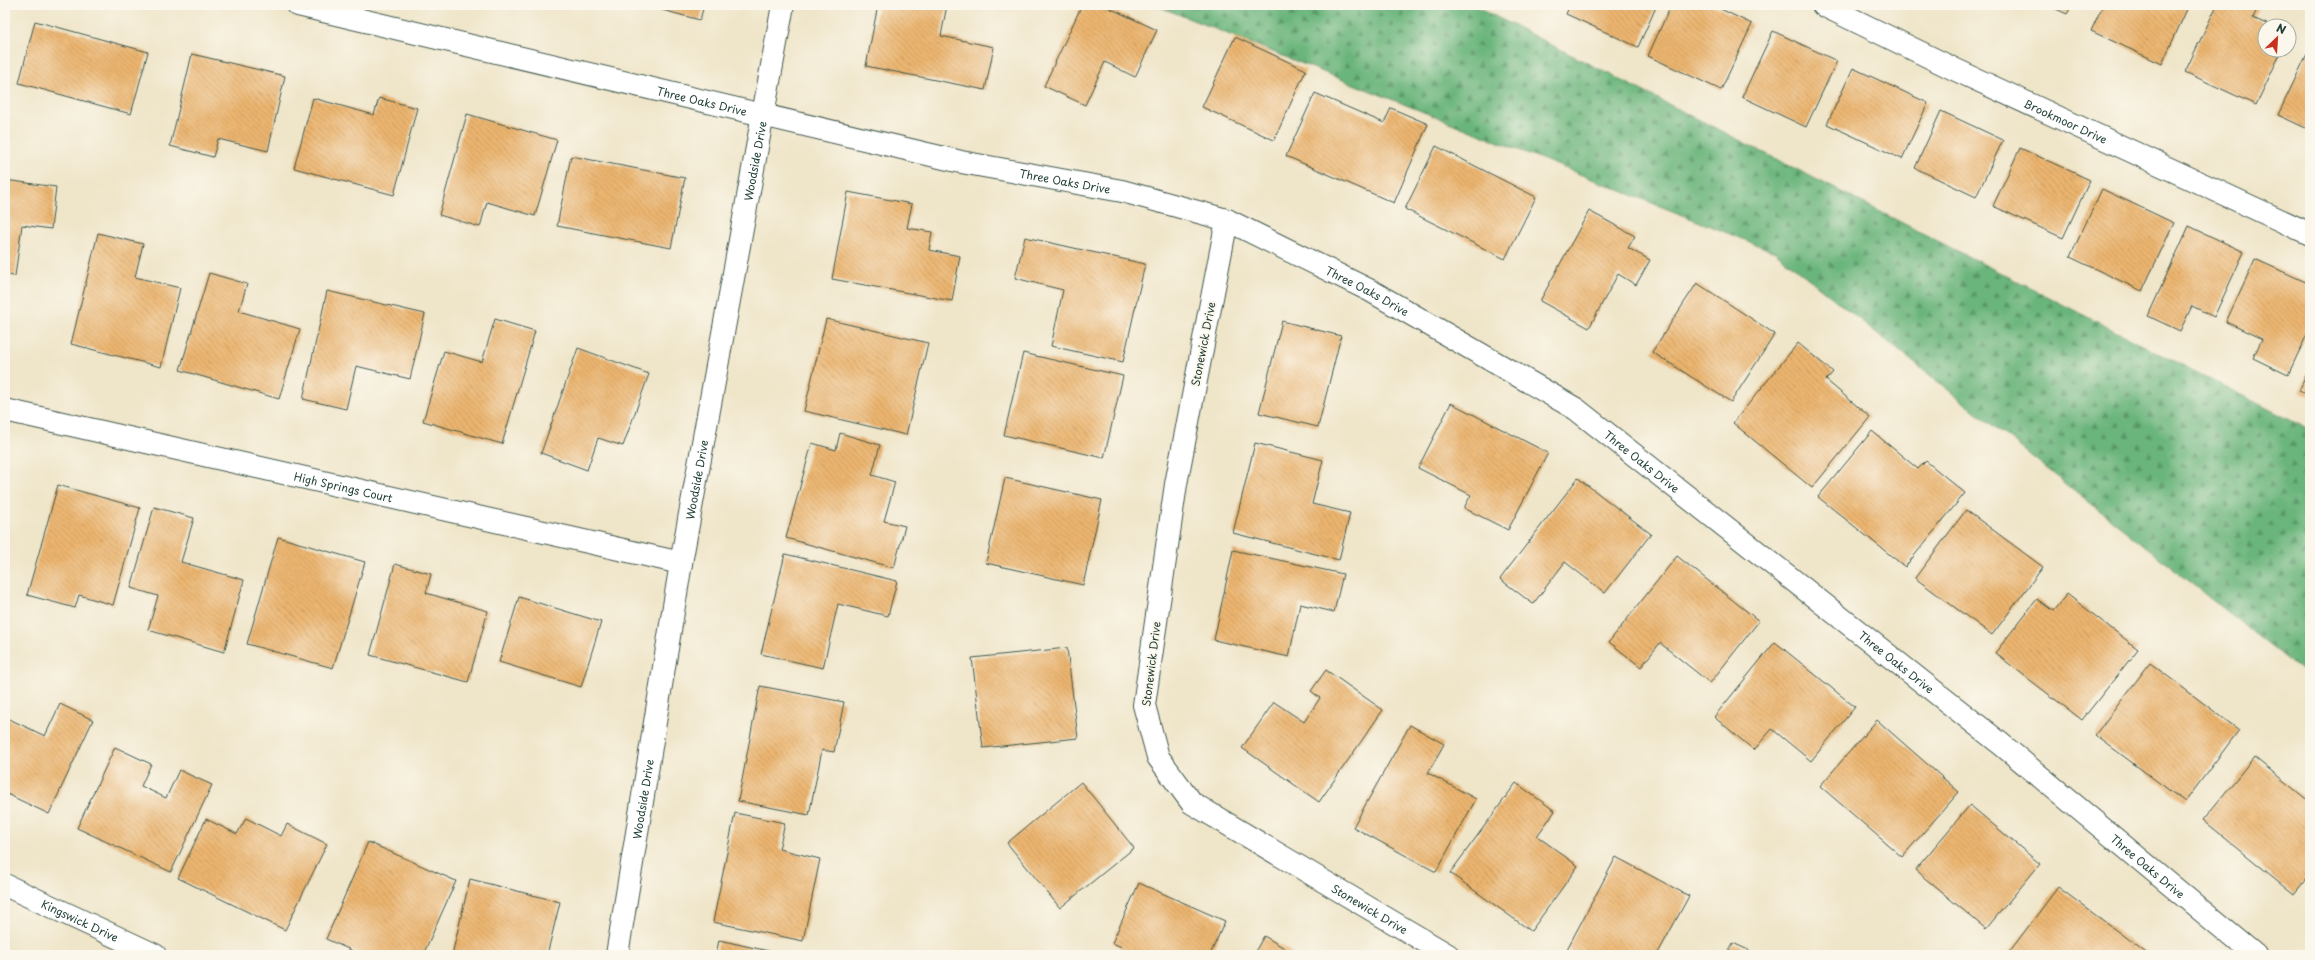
<svg xmlns="http://www.w3.org/2000/svg" width="2315" height="960" font-family="'Playpen Sans',sans-serif">
<style>
.forest{fill:url(#forest-firs);stroke:#457958}
.building{fill:url(#building-back-hatch)}
.lines{fill:none;stroke-linecap:round;stroke-linejoin:round}
.minor-casing{stroke:#3e564a;stroke-width:24}
.minor{stroke:#fff;stroke-width:22}
.labels{text-anchor:middle;dominant-baseline:central;stroke-width:4;stroke-linejoin:round;paint-order:stroke}
.street-label{font-size:11px;fill:#1f3d34;stroke:#fbf7ec}
</style>
<defs>
<pattern id="forest-firs" width="22" height="20" patternUnits="userSpaceOnUse"><rect width="22" height="20" fill="#6bb57c"/><path d="M5 1l3.5 6h-7zM16 11l3.5 6h-7z" fill="#579466"/></pattern>
<pattern id="building-back-hatch" width="6" height="6" patternUnits="userSpaceOnUse"><rect width="6" height="6" fill="#ecb56f"/><path d="M-1 5l2 2M0 0l6 6M5-1l2 2" fill="none" stroke="#bf945c"/></pattern>
</defs>
<rect width="100%" height="100%" fill="#fbf7ec"/>
<filter id="ink" filterUnits="userSpaceOnUse"><feTurbulence type="fractalNoise" baseFrequency=".025" numOctaves="2"/><feDisplacementMap in="SourceGraphic" scale="8" xChannelSelector="R" yChannelSelector="G"/><feConvolveMatrix kernelMatrix="1 2 1 2 8 2 1 2 1" color-interpolation-filters="sRGB"/></filter>
<filter id="wash" filterUnits="userSpaceOnUse"><feTurbulence type="fractalNoise" baseFrequency=".012" numOctaves="4" result="noise"/><feDisplacementMap in="SourceGraphic" scale="16" xChannelSelector="R" yChannelSelector="G"/><feGaussianBlur stdDeviation="0.9" result="paint"/><feColorMatrix in="noise" values="0 0 0 0 0 0 0 0 0 0 0 0 0 0 0 0 0 1.4 0 .05"/><feComposite in="paint" operator="in"/></filter>
<g filter="url(#wash)">
<rect width="100%" height="100%" fill="#efe5c9"/>
<path class="forest" d="M1155,5h318l837,425v248l-535,-426z"/>
<g id="blocks">
<path class="building" d="M643,5h61l-4,15z
M878,5h69l-6,31 53,11 -9,43 -119,-24z
M1082,5h21l54,25 -22,47 -30,-15 -20,43 -41,-19z
M1570,5h87l-19,42 -72,-33z
M1671,5h41l40,19 -31,66 -73,-34z
M2047,5h25l-5,9z
M2103,5h86l-27,59 -71,-33z
M2217,5h42l-6,13 18,8h-6v24h17l-26,55 -71,-33z
M35,21l113,31 -17,62 -112,-31z
M5,23l4,2 -4,13z
M1773,31l64,30 -31,66 -64,-30z
M1235,37l71,33 -32,70 -72,-33z
M192,54l93,22 -17,75 -50,-12 -5,18 -43,-11z
M2307,54l3,1v75l-32,-15z
M1853,68l75,35 -26,56 -75,-35z
M1315,93l69,30 7,-15 37,16 -34,79 -108,-47z
M313,98l61,17 5,-17 38,10 -23,87 -100,-27z
M1941,111l62,29 -27,57 -61,-29z
M467,114l90,26 -22,76 -48,-14 -7,25 -41,-12z
M1436,146l100,51 -31,62 -100,-50z
M2020,148l70,32 -27,58 -70,-32z
M571,156l114,22 -14,70 -114,-22z
M5,180l51,7 -5,42 -29,-4 -7,51 -10,-1z
M2102,189l72,34 -32,68 -72,-34z
M848,192l64,12 -5,24 25,4 -3,18 31,6 -8,45 -120,-22z
M1589,211l46,25 -7,12 22,12 -14,25 -18,-11 -29,54 -49,-27z
M2189,226l55,26 -30,65 -22,-11 -12,25 -32,-15z
M98,233l45,11 -8,33 45,11 -19,79 -90,-23z
M1025,237l120,27 -22,98 -72,-16 12,-56 -48,-12z
M2255,259l55,25v44l-22,47 -35,-17 9,-19 -36,-17z
M209,273l38,11 -8,27 61,18 -21,70 -99,-29z
M1697,283l78,51 -44,68 -79,-50z
M327,291l98,23 -15,65 -54,-13 -10,43 -43,-10z
M495,319l40,12 -33,113 -79,-23 21,-70 38,11z
M826,319l102,24 -22,92 -102,-24z
M1282,321l59,15 -23,91 -59,-14z
M1798,343l35,29 -7,8 44,37 -58,71 -79,-65z
M578,348l71,26 -26,72 -25,-8 -11,32 -46,-17z
M1023,353l100,23 -19,82 -100,-23z
M2310,367v29l-11,-5z
M1451,403l97,50 -40,77 -44,-22 7,-13 -53,-27z
M1872,431l46,38 8,-8 39,32 -60,74 -87,-70z
M840,433l40,12 -8,30 23,7 -11,39 21,5 -11,42 -108,-30 26,-95 24,7z
M1255,443l68,17 -11,44 38,9 -11,47 -106,-27z
M1005,478l97,22 -19,85 -97,-22z
M1578,478l73,56 -46,59 -40,-31 -32,42 -33,-25z
M58,485l82,23 -27,97 -34,-10 -4,13 -48,-13z
M154,507l40,11 -13,44 63,18 -20,72 -76,-22 10,-34 -27,-8z
M1966,510l77,57 -51,68 -77,-57z
M278,537l87,25 -32,106 -86,-24z
M1233,550l110,24 -9,38 -34,-8 -11,53 -75,-17z
M785,554l112,27 -9,35 -50,-12 -15,64 -62,-14z
M1677,556l82,65 -49,62 -50,-40 -19,24 -32,-25z
M395,564l36,10 -5,19 62,18 -20,71 -98,-27z
M2067,594l71,55 -56,71 -87,-67 42,-54 16,12z
M519,597l82,25 -20,65 -82,-25z
M1775,642l80,65 -44,54 -39,-32 -18,21 -40,-33z
M1067,648l11,90 -95,10 -11,-90z
M2150,663l89,67 -54,72 -90,-67z
M1326,670l57,40 -64,92 -77,-54 32,-46 30,20 16,-24 -9,-7z
M760,686l84,16 -10,50 -12,-2 -13,65 -71,-14z
M60,704l33,16 -44,94 -44,-21v-76l40,19z
M1877,720l82,72 -57,65 -82,-71z
M1410,725l34,19 -16,29 48,26 -40,73 -83,-45z
M115,747l36,17 -10,22 25,12 13,-28 33,15 -41,87 -94,-44z
M2254,757l56,45v72l-16,20 -91,-74z
M1081,782l53,66 -74,60 -53,-65z
M1516,783l39,28 -18,25 41,30 -47,65 -81,-58z
M1970,805l70,59 -54,65 -71,-59z
M735,813l50,10 -6,26 41,10 -17,82 -90,-19z
M246,818l35,18 6,-12 40,20 -42,86 -107,-52 28,-59 31,15z
M368,842l88,39 -33,74h-61l-36,-16z
M1616,857l73,39 -32,59h-78l-12,-6z
M470,879l90,23 -13,53h-95z
M1139,883l86,38 -15,34h-92l4,-8 -10,-4z
M2058,887l91,68h-142z
M1264,936l32,19h-43z
M719,940l63,14v1h-66z
M1733,943l26,12h-32z"/>
</g>
</g>
<g filter="url(#ink)">
<use href="#blocks" fill-opacity="0" stroke="#3e564a" stroke-width="1"/>
<g class="lines">
<defs>
<g id="minor">
<path id="s1" d="M298,5l663,157 161,29 105,29 144,71 205,118 425,335 254,211"/>
<path id="s2" d="M1823,5l133,65 354,164"/>
<path id="s3" d="M1227,220l-51,264 -32,221 14,52 34,46 256,152"/>
<path id="s4" d="M5,410l676,153"/>
<path id="s5" d="M5,885l150,70"/>
<path id="s6" d="M617,955l64,-392 102,-558"/>
</g>
</defs>
<use href="#minor" class="minor-casing"/>
<use href="#minor" class="minor"/>
</g>
</g>
<g class="labels">
<g class="street-label">
<text stroke="none"><textPath href="#s1" startOffset="415">Three Oaks Drive</textPath></text>
<text stroke="none"><textPath href="#s2" startOffset="269">Brookmoor Drive</textPath></text>
<text stroke="none"><textPath href="#s6" startOffset="806">Woodside Drive</textPath></text>
<text stroke="none"><textPath href="#s1" startOffset="787">Three Oaks Drive</textPath></text>
<text stroke="none"><textPath href="#s1" startOffset="1111">Three Oaks Drive</textPath></text>
<text transform="translate(1203 344) rotate(-79)">Stonewick Drive</text>
<text stroke="none"><textPath href="#s1" startOffset="1435">Three Oaks Drive</textPath></text>
<text stroke="none"><textPath href="#s6" startOffset="482">Woodside Drive</textPath></text>
<text stroke="none"><textPath href="#s4" startOffset="347">High Springs Court</textPath></text>
<text stroke="none"><textPath href="#s1" startOffset="1759">Three Oaks Drive</textPath></text>
<text transform="translate(1151 664) rotate(-83)">Stonewick Drive</text>
<text stroke="none"><textPath href="#s6" startOffset="158">Woodside Drive</textPath></text>
<text stroke="none"><textPath href="#s1" startOffset="2083">Three Oaks Drive</textPath></text>
<text stroke="none"><textPath href="#s3" startOffset="810">Stonewick Drive</textPath></text>
<text stroke="none"><textPath href="#s5" startOffset="83">Kingswick Drive</textPath></text>
</g>
</g>
<rect width="2315" height="960" fill="none" stroke="#fbf7ec" stroke-width="20"/>
<g transform="translate(2277 38) rotate(25)"><circle r="19" fill="#fbf7ec" stroke="#a3ada2"/>
<path d="M0-3L7 15L0 10L-7 15Z" fill="#c8321e"/>
<text y="-6" font-size="11" font-weight="bold" text-anchor="middle" fill="#1f3d34">N</text>
</g>
</svg>
